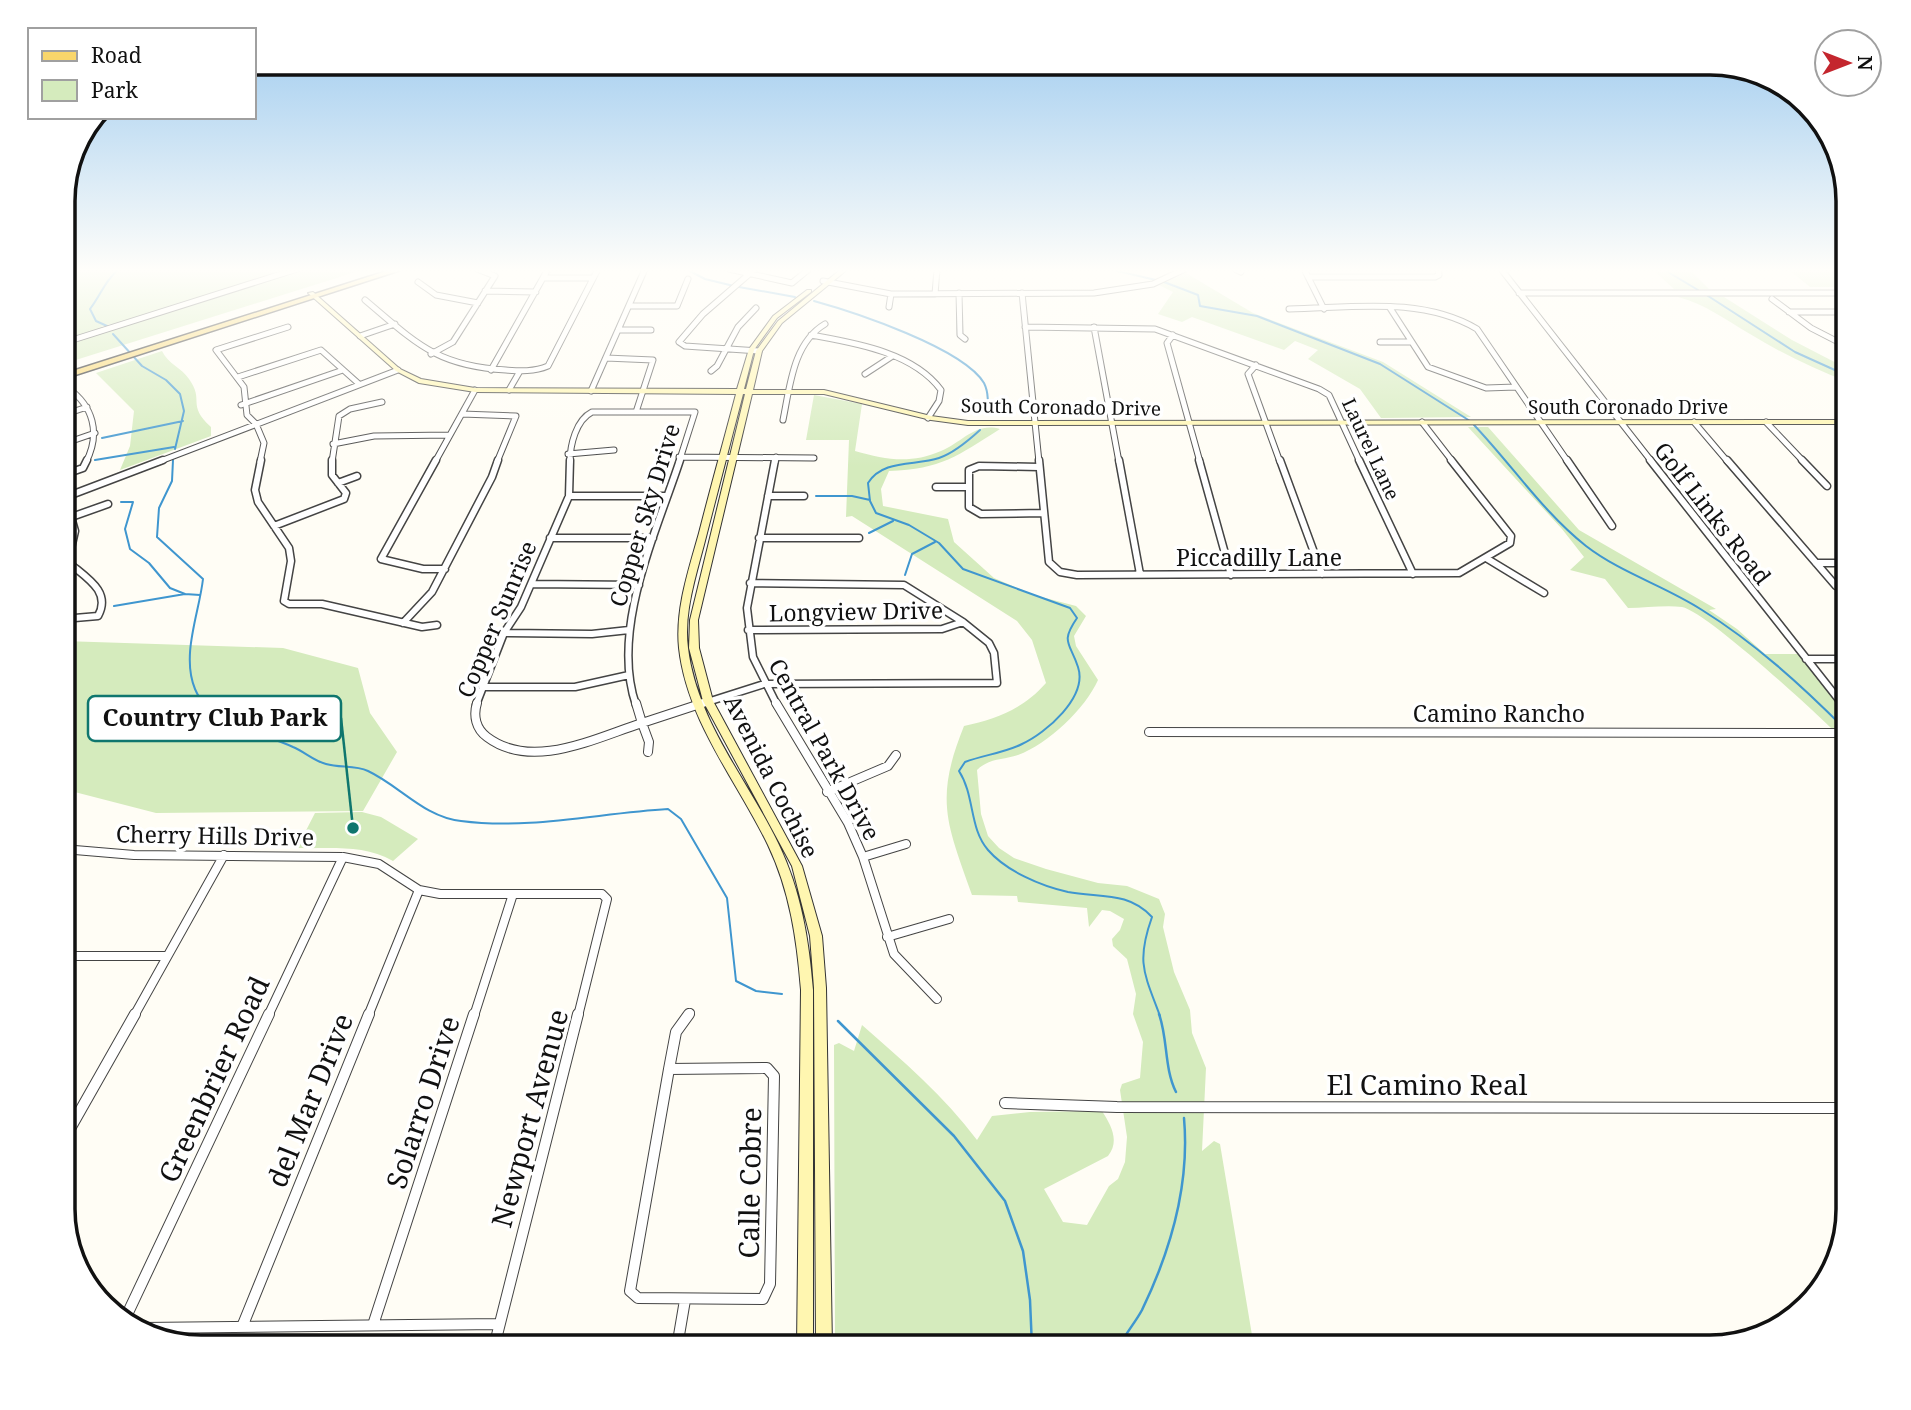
<svg xmlns="http://www.w3.org/2000/svg" width="1911" height="1410" font-family="'Noto Serif',serif">
<style>
.green{fill:#d5ebbd}
.lines{fill:none;stroke-linecap:round;stroke-linejoin:round}
.stream-far1{stroke:#3f96cf;stroke-width:2}
.stream{stroke:#3f96cf;stroke-width:2.5}
.street-far3-casing{stroke:#444;stroke-width:7}
.street-far2-casing{stroke:#444;stroke-width:9}
.street-far1-casing{stroke:#444;stroke-width:10}
.street-casing{stroke:#444;stroke-width:12}
.secondary-casing{stroke:#333;stroke-width:2}
.primary-casing{stroke:#222;stroke-width:3}
.street-far3{stroke:#fff;stroke-width:5}
.street-far2{stroke:#fff;stroke-width:6}
.street-far1{stroke:#fff;stroke-width:8}
.street{stroke:#fff;stroke-width:10}
.secondary{fill:#fff6b0;fill-rule:evenodd}
.primary{fill:#f9d66b;fill-rule:evenodd}
.labels{text-anchor:middle;dominant-baseline:central;stroke-width:7;stroke-linejoin:round;paint-order:stroke}
.far-street-label{font-size:19px;fill:#111;stroke:#fff}
.street-label{font-size:23px;fill:#111;stroke:#fff}
.near-street-label{font-size:28px;fill:#111;stroke:#fff}
.rim{fill:none;stroke:#111;stroke-width:3.5}
.leader{fill:none;stroke:#0f766e;stroke-width:2.5}
.callout-dot{fill:#0f766e;stroke:#fff;stroke-width:2.5}
.callout{fill:#fff;stroke:#0f766e;stroke-width:2.5}
.callout-label{font-size:24px;text-anchor:middle;font-weight:bold;fill:#111}
</style>
<rect width="100%" height="100%" fill="#fffdf5"/>
<path class="green" d="M63,269h229l-179,58 -2,-3 -10,3 2,3 -40,11z
M301,269h64l-302,95v-19z
M1652,269h37l20,20h-35z
M1788,269h60v18h-38z
M1186,273l67,40 130,49 88,55 -90,1 -21,-29 -52,-30 10,-9 -23,-9 -11,9 -92,-33 -10,5 -24,-8 15,-22 -14,-7z
M1678,297h46l68,43 56,29v13c-34,-13 -67,-29 -98,-48 -24,-14 -45,-30 -72,-37z
M162,351c6,13 20,17 27,28 16,22 -3,25 22,48v9l-91,34 10,-24 4,-35 -38,-38z
M814,395l48,9 -7,47c31,9 56,13 86,0 22,-9 34,-29 59,-22 -43,27 -58,40 -111,42l-8,18 2,17 65,13 6,23 40,36 40,17 42,11 10,10 -12,20 2,10 22,34c-13,29 -50,64 -80,75 -15,5 -29,3 -41,15l4,44 7,22 11,12 15,10 32,11 52,14 29,3 32,13 6,15 -2,13 11,45 16,38 2,23 14,35 -4,83 12,-10 6,3 34,203h-419l-1,-302 5,-2 15,8 8,-26c41,36 82,71 115,115l15,-24 38,-4 72,-1c9,14 18,30 6,45l-64,33 19,33 24,3 22,-39 9,-7 7,-17 2,-25 -7,-47 2,-6 18,-6 3,-36 -10,-28 3,-20 -9,-35 -14,-13 -1,-7 8,-9 4,-11 -14,-8 -8,-1 -13,17 -2,-19 -69,-6 -1,-6 -45,-1c-25,-71 -38,-95 -8,-169 33,-7 59,-17 82,-43l-14,-43 -15,-19 -165,-105 -6,1 3,-77h-43z
M1468,427h20l91,103 137,79 -7,1 28,19 28,25h34l49,48v43c-21,-23 -142,-134 -166,-138 -17,-2 -37,1 -54,1l-23,-29 -35,-9 14,-13 -22,-28z
M63,641l220,7 75,20 12,45 27,39 -34,59 -207,2 -93,-24z
M362,812l19,5 37,22 -25,22c-30,-17 -63,-12 -96,-13l18,-35z"/>
<g class="lines">
<path class="stream-far1" d="M686,269l19,10 29,7
M1109,269l47,11
M1663,269l35,21
M1164,282l34,13 2,11 57,10 123,48 90,57
M739,287l56,10
M1705,294l90,58 53,24
M814,301c40,11 149,47 170,82 5,10 4,21 3,32
M107,326l-11,-5 -6,-12c11,-14 15,-29 29,-40
M113,334l29,32 24,14 14,14 4,17 -9,38
M1474,425c38,40 69,87 112,121 35,27 79,40 116,64 53,33 99,75 143,119
M980,430c-12,11 -26,23 -41,28 -24,8 -56,1 -71,25l2,18 6,12 33,12 30,18 24,26 107,39 7,10c-17,25 -7,24 1,49 10,30 -32,66 -56,77 -18,9 -39,11 -57,18l-6,9c16,25 10,57 29,79 18,21 53,36 80,42 31,6 60,-1 84,25 -16,45 -8,56 8,99
M102,438l81,-17
M95,460l79,-13
M173,460l-1,21 -13,27 -2,29 46,42c-4,35 -22,76 -8,110 15,37 66,43 98,58 12,5 21,14 33,17 14,4 29,1 42,7 32,15 56,46 93,50 69,9 138,-8 207,-12l13,10 46,79 9,83 20,10 26,3
M816,496h36l18,4
M121,502h12l-8,27 5,20 19,14 21,25 15,6
M869,533l24,-12
M905,575l7,-21 23,-12
M114,606l71,-12 15,1"/>
<path class="stream" d="M1159,1014c9,25 5,54 17,78
M838,1021l116,115 51,65 18,50 7,49 2,47
M1119,1347c6,-13 16,-24 23,-37 29,-60 48,-125 42,-192"/>
<defs>
<path id="street-far3" d="M729,269l63,14 17,-14
M755,269l-52,45 -24,28 6,4 74,5
M1235,269l6,3
M1304,269l20,40
M1501,269l151,193
M1308,277h127l4,-2 -1,-6
M544,278h49
M823,281l68,13 203,-1 59,-9 32,-15
M418,282l18,13 42,8
M485,291l51,1
M959,293l1,42 5,4
M1022,293l17,169
M1519,293h329
M935,294l2,-25
M1772,299l39,29 37,19
M365,300c51,43 71,66 141,70 14,1 28,2 42,-4l50,-97
M629,306h48l11,-27
M889,307l2,-13
M1390,308l38,59 58,21 30,-1
M1289,309c62,-1 132,-13 188,20l91,133
M1789,312h59
M1025,327l130,2 164,60 10,6 31,67
M1094,327l25,135
M618,330h33
M811,335c44,8 102,17 130,55l-2,11 -11,17
M1173,335l-6,8 33,119
M360,336l35,-12
M1380,342h30
M63,343l234,-74
M431,354l22,-12 42,-66 -18,-7
M606,358l47,2 -17,52
M1256,365l-8,9 32,88
M491,370l57,-101
M711,371l6,-5 21,-39 18,-19
M865,374l26,-17
M238,377l83,-27 38,34
M68,388c25,18 33,45 18,74
M509,390l11,-19
M591,391l54,-122
M241,405l102,-35
M462,414l54,2 -19,46
M63,415l24,-8
M783,420c7,-34 10,-77 42,-96
M1422,422l31,40
M1694,422l34,40
M1766,422l38,40
M1838,422l10,10
M63,444l32,-11
M333,444l41,-8 75,-1
M568,454l46,-4
M679,457l135,1
M158,462l240,-92
M260,462l4,-19 -8,-19 -9,-9 -3,-28 -28,-37 72,-23
M332,462l7,-46 11,-7 32,-7
M435,462l40,-72
M570,462c0,-17 6,-42 22,-50h103l-16,50
M775,462l1,-5"/>
<path id="street-far2" d="M261,460l-6,30 3,12 31,46 2,13 -7,40 5,3h33l100,23 15,-2
M436,460l-55,99 42,10h22
M775,460l-28,148 6,49 24,48
M1039,460l10,102 11,10 17,3 382,-2 51,-30 1,-7 -60,-76
M1119,460l21,114
M1199,460l32,115
M1280,460l42,114
M1359,460l54,114
M1567,460l45,66
M1650,460l193,245
M1727,460l109,126
M1802,460l25,26
M1039,467l-60,-1 -10,4v37l12,7 62,-1
M63,475l20,-7 4,-8
M338,483l19,-7
M936,487h33
M569,496h97
M768,496h36
M63,498l100,-38
M63,520l45,-16
M274,526l70,-27 2,-6 -14,-18v-15
M550,538h103
M759,538h100
M1486,558l58,35
M1816,563h32
M531,584l108,1
M63,619l35,-3c14,-25 -13,-39 -30,-54l7,-31 -4,-14
M403,623l29,-31 60,-115 6,-17
M748,630l194,-1 21,-7
M504,633l88,1 37,-4
M1806,659h42
M482,687h93l54,-12
M476,705l28,-72 17,-26 48,-111 1,-36
M636,705c-26,-75 20,-172 44,-245
M698,705l66,-21 233,-1 -3,-30 -5,-10 -26,-21 -59,-37 -154,-2"/>
<path id="street-far1" d="M477,703c-4,13 -1,26 10,34 45,34 108,1 155,-14
M636,703l6,20
M776,703l72,120 15,34 31,97 43,45
M1841,703l7,9
M642,723l7,19 -1,10
M642,723l61,-20
M1149,732l699,1
M827,792l61,-26 8,-11
M63,849l71,6 209,2 36,7 40,26 21,4h162l5,5 -29,117
M863,857l43,-13
M887,937l62,-18
M63,956h104
M134,1016l90,-161
M268,1016l75,-159
M368,1016l51,-126
M474,1016l39,-122
M688,1016l2,-3"/>
<path id="street" d="M767,1068l7,8 -4,208 -7,15 -125,-1 -8,-7 39,-222z
M669,1069l7,-37 13,-18
M1005,1103l112,4 731,1
M63,1141l72,-127
M124,1321l145,-307
M373,1325l101,-311
M242,1327l127,-313
M143,1328l356,-4
M494,1347l84,-333
M677,1347l8,-47"/>
<path id="secondary" d="M841,269h7l-66,54 -20,28 -9,39h71l107,26 37,5 880,-1v4l-880,1 -37,-5 -107,-26h-72l-54,226 1,28 14,53 89,165 20,70 4,52 6,359h-16l-2,-359 -4,-52 -18,-70 -89,-165 -14,-53 1,-28 55,-226h-2c-12,46 -24,93 -36,139 -9,37 -24,77 -19,115 9,74 60,132 91,197 22,46 30,95 34,145v357h-16l4,-357c-4,-50 -11,-99 -33,-145 -31,-64 -81,-124 -89,-197 -4,-39 10,-79 20,-115 12,-47 25,-93 37,-139l-261,-2 -56,-9 -23,-12 -88,-78 5,-1 87,77 21,10 54,9 262,1 12,-40 24,-33 34,-26h4v2l-34,26 -23,32 -10,39h2l10,-38 22,-30z"/>
<path id="primary" d="M393,269h11l-341,110v-5z"/>
</defs>
<use href="#street-far3" class="street-far3-casing"/>
<use href="#street-far2" class="street-far2-casing"/>
<use href="#street-far1" class="street-far1-casing"/>
<use href="#street" class="street-casing"/>
<use href="#secondary" class="secondary-casing"/>
<use href="#primary" class="primary-casing"/>
<use href="#street-far3" class="street-far3"/>
<use href="#street-far2" class="street-far2"/>
<use href="#street-far1" class="street-far1"/>
<use href="#street" class="street"/>
<use href="#secondary" class="secondary"/>
<use href="#primary" class="primary"/>
</g>
<linearGradient id="sky" x2="0" y2="1"><stop stop-color="#95c6ee"/><stop offset="0.58" stop-color="#fffefa"/><stop offset="1" stop-color="#fffefa" stop-opacity="0"/></linearGradient>
<rect width="1911" height="467" fill="url(#sky)"/>
<g class="labels">
<g class="far-street-label">
<text transform="translate(1061 407) rotate(1)">South Coronado Drive</text>
<text x="1628" y="407">South Coronado Drive</text>
<text transform="translate(1371 449) rotate(65)">Laurel Lane</text>
</g>
<g class="street-label">
<text transform="translate(1713 513) rotate(52)">Golf Links Road</text>
<text transform="translate(644 515) rotate(-73)">Copper Sky Drive</text>
<text x="1259" y="557">Piccadilly Lane</text>
<text transform="translate(856 611) rotate(-1)">Longview Drive</text>
<text transform="translate(496 619) rotate(-67)">Copper Sunrise</text>
<text x="1499" y="713">Camino Rancho</text>
<text transform="translate(825 749) rotate(61)">Central Park Drive</text>
<text transform="translate(772 776) rotate(63)">Avenida Cochise</text>
<text transform="translate(215 835) rotate(1)">Cherry Hills Drive</text>
</g>
<g class="near-street-label">
<text transform="translate(213 1079) rotate(-65)">Greenbrier Road</text>
<text x="1427" y="1084">El Camino Real</text>
<text transform="translate(309 1100) rotate(-68)">del Mar Drive</text>
<text transform="translate(422 1102) rotate(-72)">Solarro Drive</text>
<text transform="translate(529 1118) rotate(-75)">Newport Avenue</text>
<text transform="translate(749 1183) rotate(-89)">Calle Cobre</text>
</g>
</g>
<path d="M0 0H1911V1410H0ZM201 75H1710A126 126 0 0 1 1836 201V1209A126 126 0 0 1 1710 1335H201A126 126 0 0 1 75 1209V201A126 126 0 0 1 201 75Z" fill="#fff" fill-rule="evenodd"/>
<path class="rim" d="M201 75H1710A126 126 0 0 1 1836 201V1209A126 126 0 0 1 1710 1335H201A126 126 0 0 1 75 1209V201A126 126 0 0 1 201 75Z"/>
<path class="leader" d="M353 828L341 718"/>
<circle class="callout-dot" cx="353" cy="828" r="7"/>
<rect class="callout" x="88" y="696" width="253" height="45" rx="7"/>
<g class="callout-label">
<text x="215" y="726">Country Club Park</text>
</g>
<rect x="28" y="28" width="228" height="91" fill="#ffffff" stroke="#a0a0a0" stroke-width="2"/>
<rect x="42" y="51" width="35" height="10" fill="#f9d66b" stroke="#a0a0a0" stroke-width="2"/>
<text x="91" y="63" font-size="21" fill="#111111">Road</text>
<rect x="42" y="80" width="35" height="21" fill="#d5ebbd" stroke="#a0a0a0" stroke-width="2"/>
<text x="91" y="98" font-size="21" fill="#111111">Park</text>
<g transform="translate(1848 63) rotate(90)"><circle r="33" fill="#ffffff" stroke="#a0a0a0" stroke-width="2"/>
<path d="M0-5L12 26L0 18L-12 26Z" fill="#c4262e"/>
<text y="-10" font-size="19" font-weight="bold" text-anchor="middle" fill="#111111">N</text>
</g>
</svg>
